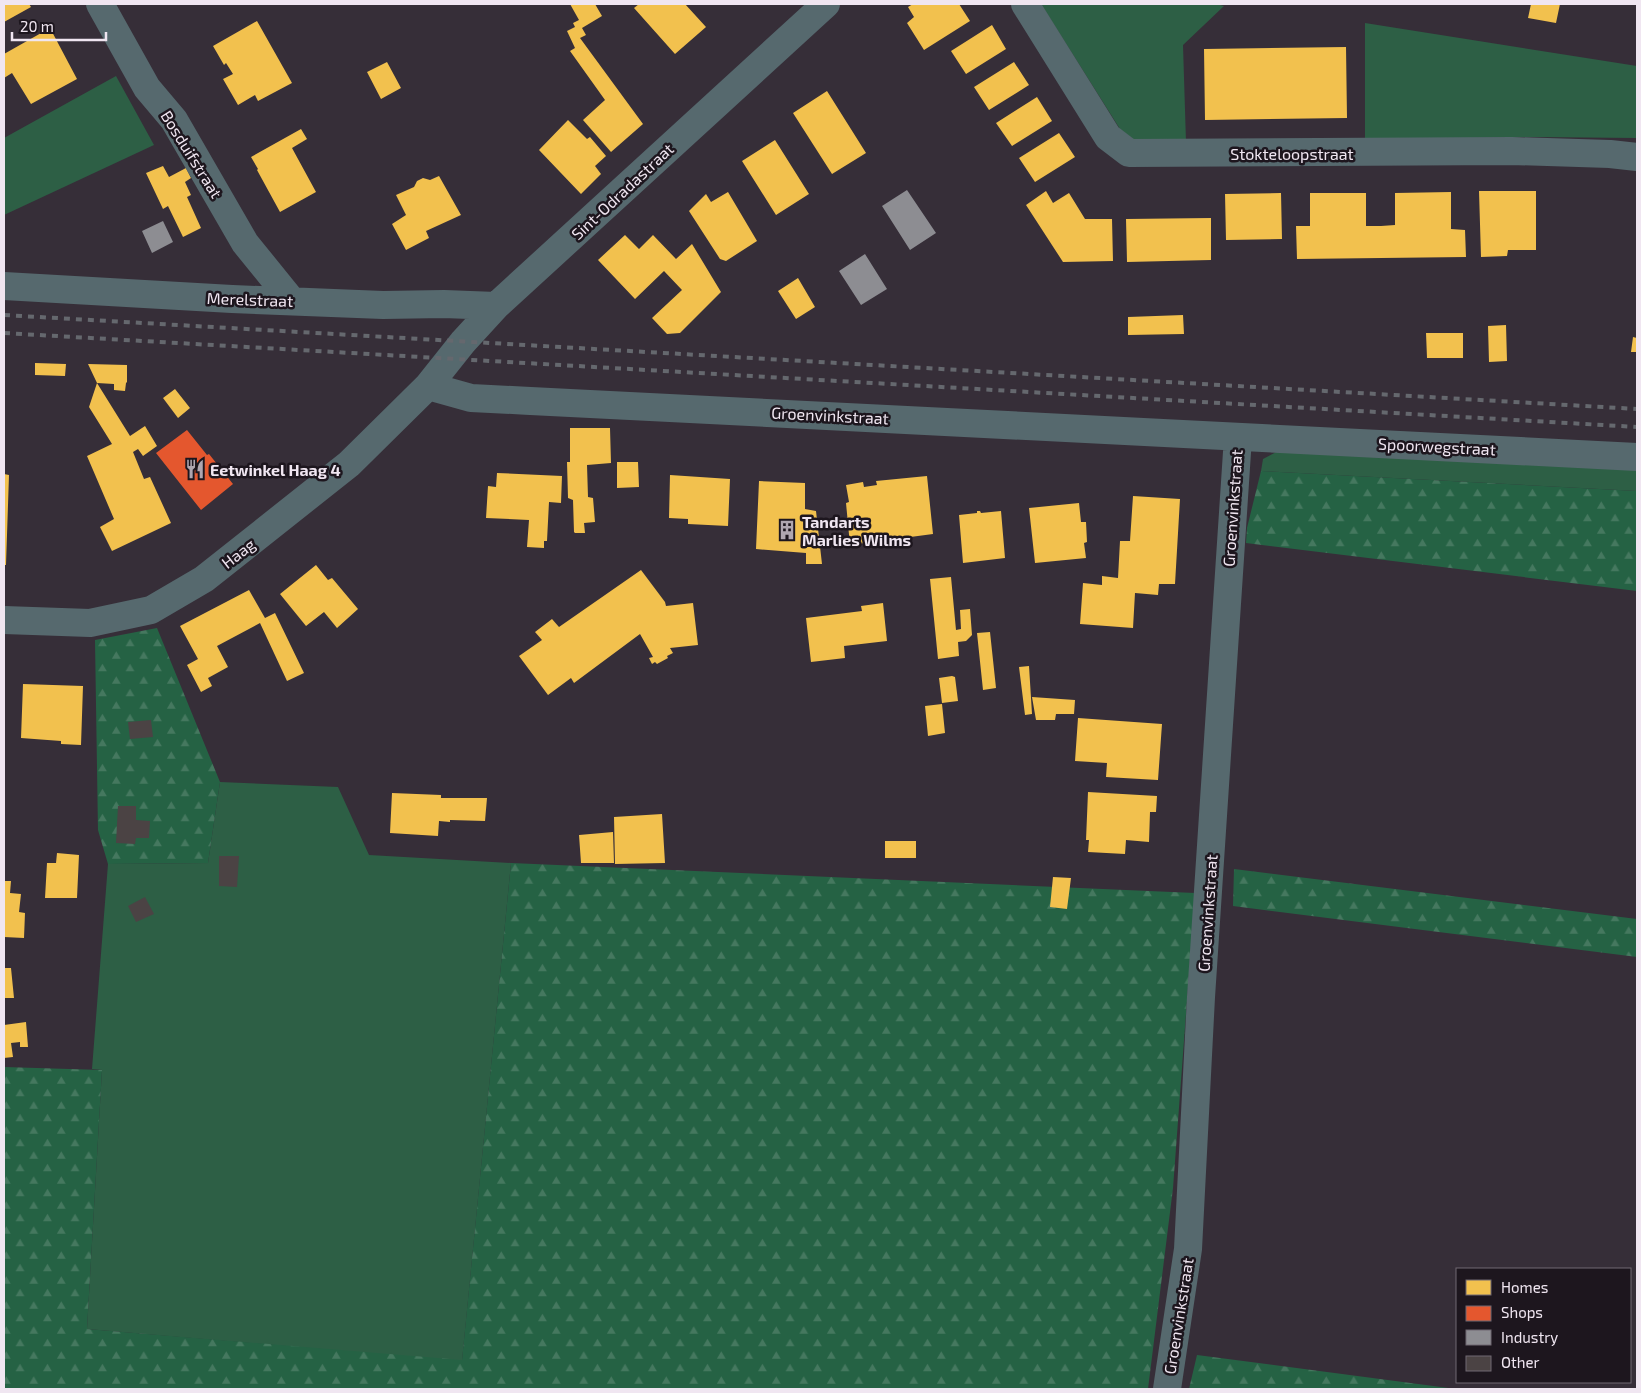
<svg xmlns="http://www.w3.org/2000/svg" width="1641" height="1393" font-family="'Exo 2',sans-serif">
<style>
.grass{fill:#2d5f45}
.forest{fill:url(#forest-firs)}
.homes{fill:#f2c14e}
.shops{fill:#e4572e}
.industry{fill:#8d8d92}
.building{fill:#4b4344}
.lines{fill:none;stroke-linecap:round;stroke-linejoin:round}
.minor{stroke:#56696e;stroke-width:28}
.rail{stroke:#65686e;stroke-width:4;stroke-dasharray:6 6;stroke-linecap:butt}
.labels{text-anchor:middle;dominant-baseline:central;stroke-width:5;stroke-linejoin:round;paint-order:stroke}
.street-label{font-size:16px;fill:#f0e6f1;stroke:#1d161e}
.poi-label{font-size:16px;font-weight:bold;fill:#f0e6f1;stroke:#1d161e;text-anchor:start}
</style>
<defs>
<pattern id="forest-firs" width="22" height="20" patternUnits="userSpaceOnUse" patternTransform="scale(1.25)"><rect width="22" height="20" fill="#256244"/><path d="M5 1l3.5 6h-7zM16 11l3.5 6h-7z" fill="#45785f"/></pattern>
</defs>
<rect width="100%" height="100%" fill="#362e38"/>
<path class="grass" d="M1041,4h175l8,2 -41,39 3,97h-49l-17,-13z
M1365,23l272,43v72l-105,-1 -167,3z
M116,76l38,69 -150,70v-77z
M1284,448l353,19v24l-376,-20 2,-12z
M220,782l118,5 31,68 142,8 -49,498 -375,-32 15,-259 -10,-1 16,-205 100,-1z"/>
<path class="forest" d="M1261,471l376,20v100l-391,-48 1,-15z
M157,628l63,154 -12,81 -100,1 -10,-34 -3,-190z
M511,863l684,30 -22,295 -25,201h-1144v-322l98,3 -15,259 375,31z
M1234,869l403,50v38l-404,-51z
M1197,1355l259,34h-267z"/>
<path class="homes" d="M4,4h25l2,3 -27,15z
M570,4h25l7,12 -20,12 4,7 -6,3 63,86 -32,28 -28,-32 22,-20 -35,-49 5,-3 -8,-17 8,-4 -2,-4 6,-3z
M639,4h46l21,23 -31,27 -41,-46z
M913,4h46l11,17 -46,29 -17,-27 7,-6 -6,-10z
M1531,4h29l-4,19 -28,-5z
M257,21l35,62 -34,18 -3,-6 -17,10 -15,-26 10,-5 -7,-11 -2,2 -11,-19z
M992,25l14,24 -40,25 -15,-23z
M50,28l27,51 -46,25 -19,-31 -8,5v-24z
M1346,47l1,71 -142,2 -1,-71z
M387,62l14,26 -20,11 -14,-27z
M1014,62l15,23 -40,25 -15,-23z
M827,91l39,62 -34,21 -39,-61z
M1037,97l15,24 -40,25 -16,-23z
M568,120l19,19 3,-2 16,19 -11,10 6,8 -20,20 -42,-44z
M301,129l6,10 -15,9 24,44 -36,20 -23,-42 1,-1 -7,-12z
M1059,133l16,24 -40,25 -16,-24z
M775,140l34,54 -33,21 -34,-54z
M163,166l6,11 17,-9 5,10 -6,4 6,13 -4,2 14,31 -18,9 -15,-31 -5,3 -17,-36z
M439,176l22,39 -35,16 3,7 -23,12 -14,-26 14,-9 -10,-20 18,-8 3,-6 6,-3 7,2z
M1046,191l7,12 16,-10 16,26h27l1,42 -50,1 -37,-57z
M1479,191h57v59h-28l-1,6 -26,1z
M728,192l29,49 -31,20 -6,-2 -31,-48 17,-17 5,8z
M1451,192v37l14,1 1,27 -169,2 -1,-33h14v-33h56v33h15l14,-1v-32z
M1281,193l1,46 -56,1 -1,-46z
M1211,218v42l-84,2 -1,-43z
M625,235l14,14 14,-14 23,24 16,-15 29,48 -41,41 -13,1 -15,-16 30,-28 -18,-19 -29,28 -37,-39z
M798,278l17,29 -19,12 -18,-28z
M1183,315l1,19 -56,1v-18z
M1506,325l1,36 -18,1 -1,-36z
M1426,333h37v25h-36z
M1633,337l4,1v14h-6z
M35,363l31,1 -1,12 -30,-1z
M88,364l39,1v17l-1,1 -1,8 -11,-1v-6l-17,-1z
M97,383l33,53 15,-10 12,20 -14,10 -5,-7 -5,3 11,27 6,-2 21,46 -59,28 -12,-24 14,-8 -27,-63 25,-12 -23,-37z
M175,389l15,19 -12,10 -15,-20z
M570,428h40l1,35 -24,2 1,32 5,1 2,24 -11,1 1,10h-10l-1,-1 -1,-32 -5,-2 -1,-36h3z
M617,462h21l1,25 -22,1z
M497,473l65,3 -1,27 -12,-1 -2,39h-3v7l-17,-1 2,-27 -43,-2 2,-32 8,1z
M4,474l5,1 -3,90h-2z
M670,475l60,4 -2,47 -40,-2v-5l-19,-1z
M927,476l6,58 -83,11 -4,-42 3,-1 -3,-17 17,-3 1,5 13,-2 -1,-4z
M759,481l46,2v26l11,2 6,53h-16v-11l-50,-4z
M1133,496l47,3 -5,85h-16l-1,11 -23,-2 -2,35 -53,-4 3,-41 19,2v-9l16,2 2,-37h10z
M1079,503l2,19h5l1,20 -3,1 2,15 -51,5 -6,-55z
M977,511h3l1,2 20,-2 4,47 -42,5 -4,-48 18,-2z
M316,565l12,15 4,-2 26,31 -21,19 -13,-16 -18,14 -26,-32z
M641,570l24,32 1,4 27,-3 5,42 -28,3 3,5 -6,3 1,2 -11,6 -2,-2 -3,2 -3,-6 4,-1 -13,-23 -66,49 -3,-5 -23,17 -29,-39 23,-16 -7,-8 17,-13 7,8z
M951,577l5,53 5,-1 -1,-19 10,-1 2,26 -6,6 -8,1 1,14 -21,3 -8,-80z
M249,590l16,28 10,-5 29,60 -17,8 -27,-58 -43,23 11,21 -20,11 4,8 -11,6 -14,-27 11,-6 -18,-33z
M883,603l4,38 -43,5 1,12 -34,4 -5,-44 56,-7 -1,-5z
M990,632l6,56 -13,2 -6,-57z
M1029,666l3,48 -7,1 -6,-48z
M952,676l3,1 3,24 -16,2 -3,-25z
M23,684l60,2 -2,59 -20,-1v-3l-40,-3z
M1032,697l43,3 -1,14h-18l-1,6h-19z
M942,704l3,29 -17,3 -3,-30z
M1078,718l84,6 -4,56 -52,-3 1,-14 -32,-2z
M1088,792l69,4 -1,16h-6l-1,30 -23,-2 -1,14 -37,-2 1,-12h-3z
M392,793l49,2v3h46l-2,23 -35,-1v2l-11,-1 -1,15 -48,-3z
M662,814l3,49 -50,1 -1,-47z
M613,832l1,31h-33l-2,-28z
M885,841h31v17h-31z
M57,853l22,2 -2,43h-32l2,-35h9z
M1053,877l18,1 -4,31 -17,-2z
M4,881h7l-1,12 11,1 -2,18 6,1 -1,25 -20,-1z
M4,968h7l3,30h-10z
M26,1022l2,25h-8v-5l-9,1 2,14 -9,1v-33z"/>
<path class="shops" d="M187,430l20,25 2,-1 24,30 -32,26 -45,-57z"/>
<path class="industry" d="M907,190l29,43 -26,17 -28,-44z
M163,221l10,21 -21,11 -10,-22z
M865,254l22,35 -26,16 -22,-34z"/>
<path class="building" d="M151,720l2,17 -23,2 -2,-17z
M118,806h18v14l14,1 -1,17h-13l-1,6 -19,-1z
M219,856h20l-2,31 -18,-1z
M145,897l9,17 -18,8 -8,-16z"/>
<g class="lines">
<path class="minor" d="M100,4l47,84 27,32 71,123 47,58
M1025,4l83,133 21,16 383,-2 98,3 27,3
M4,286l228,13 151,6 61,-1 52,2
M428,386l43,12c389,19 778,39 1166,59
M4,620l86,3 61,-13 53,-31 145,-115 79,-78 35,-44 33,-36 330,-302
M1167,1389l21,-140 13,-252 37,-560"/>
<path class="rail" d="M4,315l1633,94
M4,333l1633,94"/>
</g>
<defs>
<symbol id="restaurant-bare" viewBox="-9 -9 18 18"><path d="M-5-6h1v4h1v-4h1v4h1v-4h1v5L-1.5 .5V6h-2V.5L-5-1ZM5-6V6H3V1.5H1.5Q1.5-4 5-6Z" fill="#afa6b0" stroke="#1d161e" stroke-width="2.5" paint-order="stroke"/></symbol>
<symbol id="building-bare" viewBox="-9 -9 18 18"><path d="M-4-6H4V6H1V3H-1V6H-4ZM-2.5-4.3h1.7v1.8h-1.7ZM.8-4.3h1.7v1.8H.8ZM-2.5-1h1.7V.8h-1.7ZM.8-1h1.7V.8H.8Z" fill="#afa6b0" stroke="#1d161e" stroke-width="2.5" paint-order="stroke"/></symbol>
</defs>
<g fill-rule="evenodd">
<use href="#restaurant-bare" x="181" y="455" width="28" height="28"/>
<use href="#building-bare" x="773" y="516" width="28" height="28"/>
</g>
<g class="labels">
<g class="street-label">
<text x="1292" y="153">Stokteloopstraat</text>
<text transform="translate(192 154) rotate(58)">Bosduifstraat</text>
<text transform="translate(622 191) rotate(-43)">Sint-Odradastraat</text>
<text transform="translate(250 299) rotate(2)">Merelstraat</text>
<text transform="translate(830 415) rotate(3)">Groenvinkstraat</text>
<text transform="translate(1437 446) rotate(3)">Spoorwegstraat</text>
<text transform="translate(1232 508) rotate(-86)">Groenvinkstraat</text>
<text transform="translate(238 553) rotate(-38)">Haag</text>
<text transform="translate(1207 913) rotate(-86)">Groenvinkstraat</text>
<text transform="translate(1178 1316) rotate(-81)">Groenvinkstraat</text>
</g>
<g class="poi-label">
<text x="210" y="469">Eetwinkel Haag 4</text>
<text x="802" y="521">Tandarts<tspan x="802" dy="18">Marlies Wilms</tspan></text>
</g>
</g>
<rect width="1641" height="1393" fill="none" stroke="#f0e6f1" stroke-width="10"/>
<rect x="1456" y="1268" width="175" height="115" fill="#1d161e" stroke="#716972"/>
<rect x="1466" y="1280" width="25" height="15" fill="#f2c14e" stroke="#716972"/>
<text x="1501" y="1293" font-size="15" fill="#f0e6f1">Homes</text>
<rect x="1466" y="1306" width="25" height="15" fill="#e4572e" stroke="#716972"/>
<text x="1501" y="1318" font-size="15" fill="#f0e6f1">Shops</text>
<rect x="1466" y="1330" width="25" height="15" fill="#8d8d92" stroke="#716972"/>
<text x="1501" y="1343" font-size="15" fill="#f0e6f1">Industry</text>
<rect x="1466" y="1356" width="25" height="15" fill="#4b4344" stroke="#716972"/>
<text x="1501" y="1368" font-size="15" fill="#f0e6f1">Other</text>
<path d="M12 32v8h94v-8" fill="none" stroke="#f0e6f1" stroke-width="2.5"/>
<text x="20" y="32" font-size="15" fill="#f0e6f1" stroke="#1d161e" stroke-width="4" paint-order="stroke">20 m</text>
</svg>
